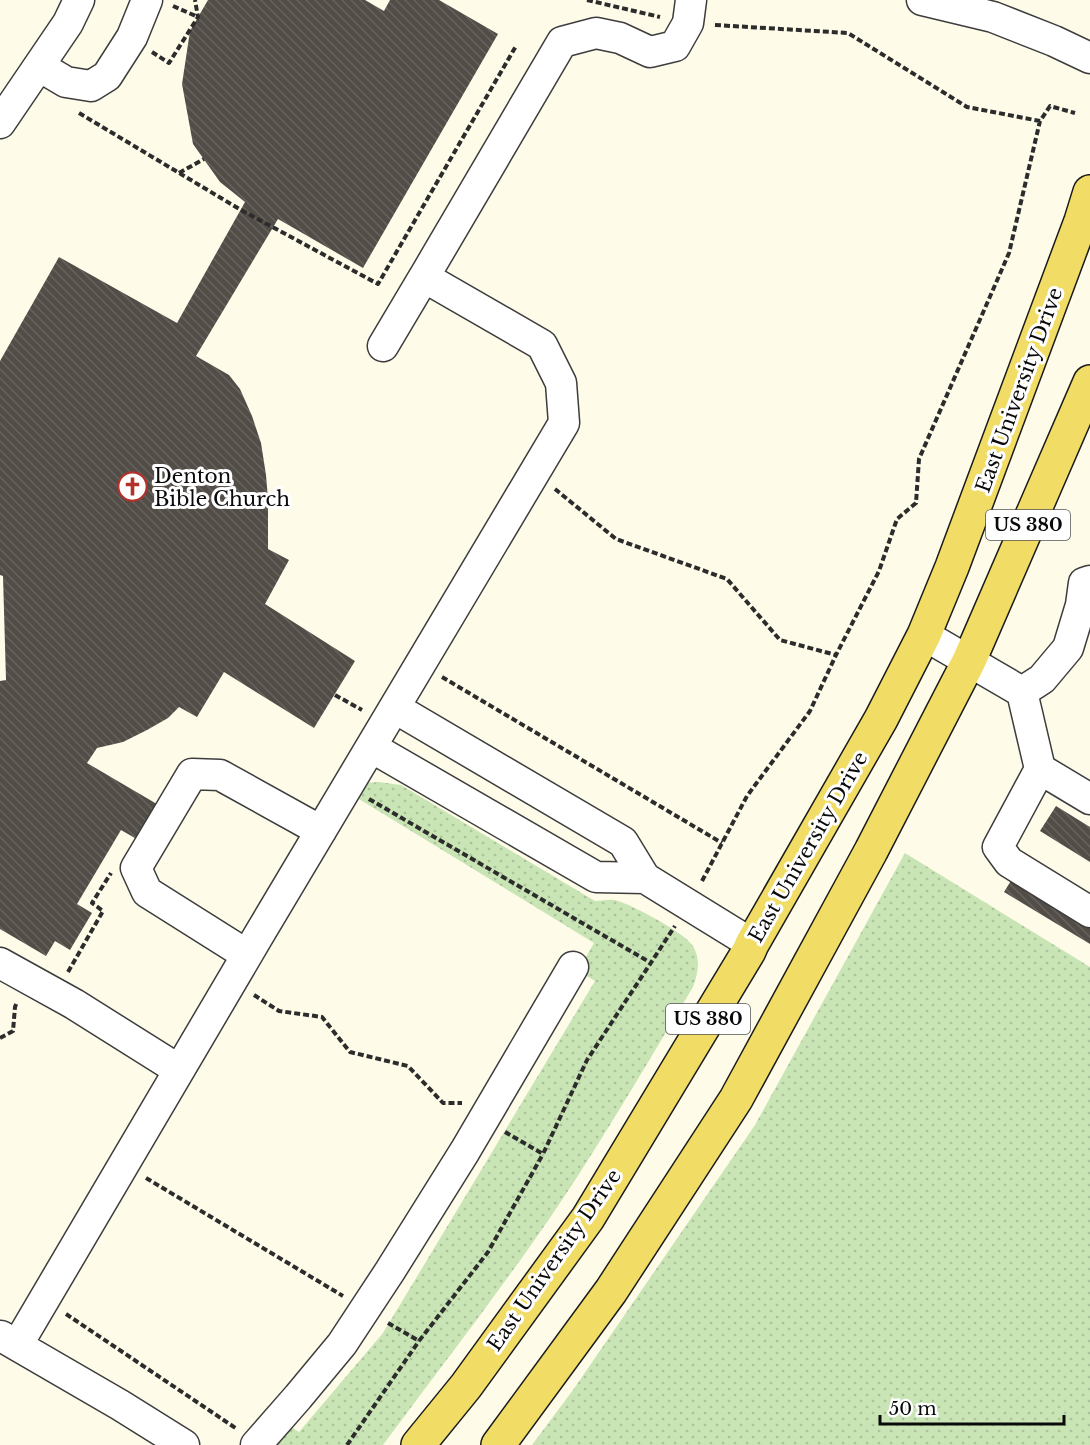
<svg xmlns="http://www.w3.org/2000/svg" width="1090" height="1445" font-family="'Libre Baskerville',serif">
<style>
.grass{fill:url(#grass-dots)}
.building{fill:url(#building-back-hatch)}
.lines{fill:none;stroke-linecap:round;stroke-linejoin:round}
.minor-casing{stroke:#3d3d3d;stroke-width:33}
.major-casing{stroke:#1b1b1b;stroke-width:36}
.path{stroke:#2c2c2c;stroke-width:4;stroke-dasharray:6 3;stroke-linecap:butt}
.minor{stroke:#fff;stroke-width:30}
.major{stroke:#f1dd66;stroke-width:33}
.labels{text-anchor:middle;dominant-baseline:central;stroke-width:6;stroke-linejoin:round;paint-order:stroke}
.shield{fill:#fff;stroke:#545454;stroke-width:1.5}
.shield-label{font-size:18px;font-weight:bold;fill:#0a0a0a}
.street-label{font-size:20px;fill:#0a0a0a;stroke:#fff}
.poi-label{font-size:20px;fill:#0a0a0a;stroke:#fff;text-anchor:start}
</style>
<defs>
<pattern id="grass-dots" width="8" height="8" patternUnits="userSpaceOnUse" patternTransform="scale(1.5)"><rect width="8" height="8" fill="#c9e5b5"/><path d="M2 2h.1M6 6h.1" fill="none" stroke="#abc39a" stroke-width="1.8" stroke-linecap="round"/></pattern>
<pattern id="building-back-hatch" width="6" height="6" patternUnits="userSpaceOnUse" patternTransform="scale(1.5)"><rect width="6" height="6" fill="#524d47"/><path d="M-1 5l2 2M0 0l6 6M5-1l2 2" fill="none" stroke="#66625d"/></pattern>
</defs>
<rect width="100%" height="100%" fill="#fefce9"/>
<path class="grass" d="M379,782l22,3 194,116c6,0 13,-2 19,-1 14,2 73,34 79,46 8,14 5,27 0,41 -42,70 -84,142 -129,210 -57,85 -120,166 -181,248h-116l17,-23 15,10 84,-99 212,-352 -17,-10 16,-28 -240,-147 8,-13z
M905,853l185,114v478h-558l41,-55 182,-265z"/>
<path class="building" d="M208,0h157l19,11 6,-11h49l59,34 -135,234 -85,-49 -82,137 33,19 11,14 12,27 9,27 5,32 2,24v50l21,11 -24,44 90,57 -41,67 -90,-56 -27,45 -18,-10 -11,11 -21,12 -24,12 -26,6 -10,15 92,54 -20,35 -38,-22 -44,74 15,9 -22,37 -15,-9 -9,15 -46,-27v-248l6,-1 -3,-104 -3,-1v-214l59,-104 118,66 68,-121 -25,-20 -27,-38 -11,-60 8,-53z
M1056,806l34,21v35l-50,-31z
M1012,879l78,47v18l-86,-52z"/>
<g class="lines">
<defs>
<path id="minor" d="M922,0l71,17 61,24 36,17
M39,66l27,16 25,4 16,-10 25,-39 15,-37
M0,123l68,-100 11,-23
M383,346l41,-69
M924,635l98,57 18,77 -42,78 11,15 81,50
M1022,692l20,-13 26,-31 13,-43 3,-22 6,-2
M395,708l228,134 22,36 107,66
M371,747l225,130 49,1
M1040,769l50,30
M247,955l-100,-63 -11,-24 56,-94 28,1 101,56
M0,963l74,41 105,66
M1,1336l119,69 64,40
M18,1344l239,-406 307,-515 -3,-40 -19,-38 -118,-68 138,-235 34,-9 24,5 30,14 25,-6 13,-23 3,-23
M256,1445l42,-48 44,-53 48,-73 75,-120 108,-184"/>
<path id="major" d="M418,1445l48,-59 122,-168 161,-267 3,-7 129,-225 43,-84 28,-68 129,-346 9,-29
M498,1445l113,-154 125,-192 135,-248 98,-190 121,-279"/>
</defs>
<use href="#minor" class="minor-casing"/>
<use href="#major" class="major-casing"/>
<path class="path" d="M587,0l73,17
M173,6l25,11
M715,25l133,8 119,74 73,14
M152,52l17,11 29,-46 -3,-17
M79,113l162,97 137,74 138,-238
M179,173l25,-14
M555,489l61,50 111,40 53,61 56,15
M442,677l280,166
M335,695l27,15
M369,799l282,164
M702,881l45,-85 63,-85 26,-56 43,-84 18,-52 19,-16 3,-44 90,-206 31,-132 10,-15 25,7
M68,972l35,-61 -11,-8 19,-30
M254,995l25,16 43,6 28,35 58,14 35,37h19
M0,1038l13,-7 2,-24 2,-5
M505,1132l38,22 44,-94 88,-134
M146,1178l197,118
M66,1314l171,115
M388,1323l31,18 69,-89 55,-98
M347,1445l72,-104"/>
<use href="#minor" class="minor"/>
<use href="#major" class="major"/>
</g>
<defs>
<symbol id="church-ring" viewBox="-11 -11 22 22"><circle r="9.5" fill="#fff" stroke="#b2322b" stroke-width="1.5"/><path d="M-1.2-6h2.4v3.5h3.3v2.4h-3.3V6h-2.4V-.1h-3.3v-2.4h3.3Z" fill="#b2322b"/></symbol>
</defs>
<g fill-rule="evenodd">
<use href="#church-ring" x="116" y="470" width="33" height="33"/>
</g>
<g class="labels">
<g class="shield">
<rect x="986" y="510" width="84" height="30" rx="4.5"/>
<rect x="666" y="1004" width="84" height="30" rx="4.5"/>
</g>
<g class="shield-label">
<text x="1028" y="525">US 380</text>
<text x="708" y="1019">US 380</text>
</g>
<g class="street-label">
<text transform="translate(1019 390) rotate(-70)">East University Drive</text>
<text transform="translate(808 847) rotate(-60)">East University Drive</text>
<text transform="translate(554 1260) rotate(-55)">East University Drive</text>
</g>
<g class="poi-label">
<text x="154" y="476">Denton<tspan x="154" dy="23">Bible Church</tspan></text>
</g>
</g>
<path d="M880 1415v9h184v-9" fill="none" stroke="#0a0a0a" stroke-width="3"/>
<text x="889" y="1415" font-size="18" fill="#0a0a0a" stroke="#ffffff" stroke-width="4.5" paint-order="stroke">50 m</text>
</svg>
